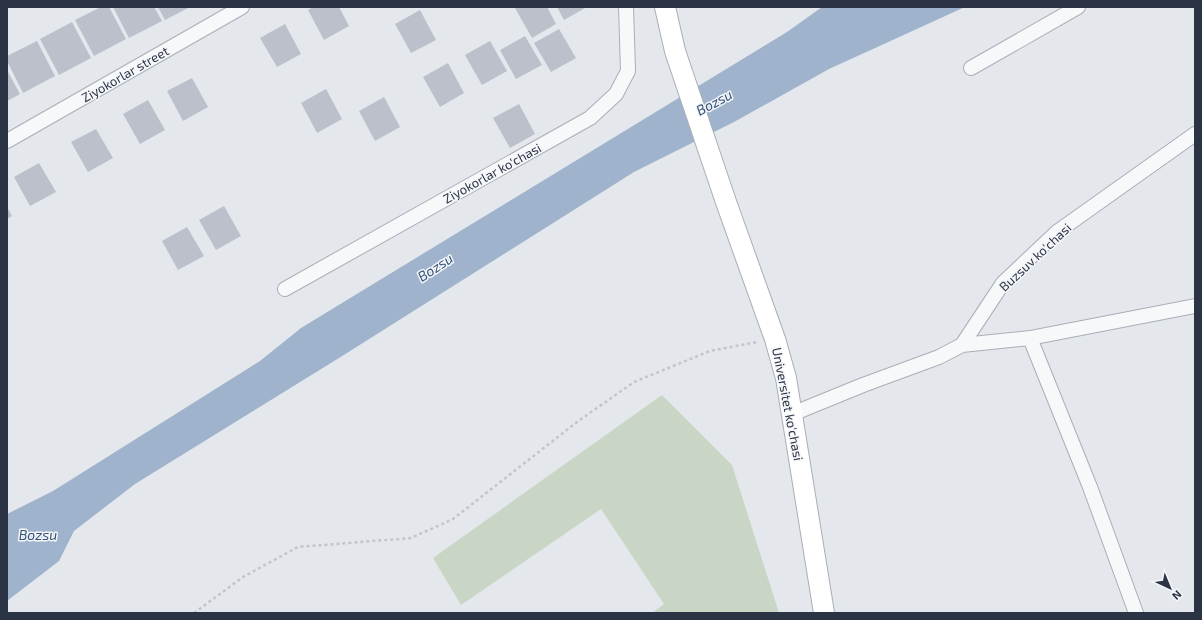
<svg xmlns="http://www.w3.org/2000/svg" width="1202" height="620" font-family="'Exo 2',sans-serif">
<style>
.green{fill:#c9d6c5}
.water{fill:#9fb4cc}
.building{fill:#bbc0ca}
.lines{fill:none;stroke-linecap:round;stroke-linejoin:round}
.minor-casing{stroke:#a9aeb7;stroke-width:16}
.secondary-casing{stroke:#a9aeb7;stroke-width:22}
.path{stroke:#c2c5cb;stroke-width:2.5;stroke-dasharray:3 3;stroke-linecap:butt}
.minor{stroke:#f7f8fa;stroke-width:14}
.secondary{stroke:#fff;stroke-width:20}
.labels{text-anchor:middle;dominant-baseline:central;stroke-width:3;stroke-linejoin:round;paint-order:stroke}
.street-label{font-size:13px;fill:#2b3445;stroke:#f4f6f9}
.water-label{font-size:14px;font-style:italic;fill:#34527a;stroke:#f4f6f9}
</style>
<rect width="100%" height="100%" fill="#e4e7ec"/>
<path class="green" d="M662,395l70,70 47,148h-127l12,-9 -63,-95 -140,96 -28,-47z"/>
<path class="water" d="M822,7h143l-136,62 -95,53 -100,50 -295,186 -204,126 -61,47 -15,30 -52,40v-87l46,-23 207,-130 41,-33 486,-296z"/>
<path class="building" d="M101,7h8l17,32 -32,17 -19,-36z
M113,7h41l8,14 -33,17z
M158,7h32l-25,13z
M313,7h26l10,19 -25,14 -16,-30z
M517,7h30l9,17 -24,14 -17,-30z
M557,7h30l-23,13z
M420,10l16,30 -25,13 -16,-29z
M72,22l19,36 -32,17 -19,-36z
M285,24l16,30 -24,13 -17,-29z
M559,29l17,29 -25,14 -17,-29z
M525,36l17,29 -26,14 -16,-29z
M37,41l18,35 -32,17 -16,-32v-5z
M490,41l17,30 -25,14 -17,-30z
M448,63l16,30 -24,14 -17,-30z
M7,70l13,24 -13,7z
M192,78l16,29 -25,14 -16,-30z
M326,89l16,30 -25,14 -16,-30z
M384,97l16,30 -25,14 -16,-30z
M148,100l17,30 -25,14 -17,-30z
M519,104l16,30 -25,14 -17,-30z
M96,129l17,29 -25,14 -17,-30z
M39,163l17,29 -26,14 -16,-29z
M224,206l17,30 -25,14 -17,-30z
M7,207l5,9 -5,3z
M187,227l17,29 -26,14 -16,-29z"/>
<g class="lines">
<defs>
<path id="minor" d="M971,68l107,-61
M7,141l235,-134
M285,289l305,-171 26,-24 12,-23 -2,-64
M1030,338l60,149 46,126
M962,345l68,-7 165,-32
M792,414l71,-29 76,-28 23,-12 41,-62 54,-51 138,-98"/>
<path id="secondary" d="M665,7l10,44 51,151 49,137 11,39 38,235"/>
</defs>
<use href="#minor" class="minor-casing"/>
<use href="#secondary" class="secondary-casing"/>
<path class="path" d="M194,613l49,-36 55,-30 113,-9 42,-19 124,-97 57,-40 76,-31 47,-9"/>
<use href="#minor" class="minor"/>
<use href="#secondary" class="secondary"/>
</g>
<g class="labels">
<g class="street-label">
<text transform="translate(125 74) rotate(-30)">Ziyokorlar street</text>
<text transform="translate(492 173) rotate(-29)">Ziyokorlar ko'chasi</text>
<text transform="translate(1035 257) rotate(-43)">Buzsuv ko'chasi</text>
<text transform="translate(788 404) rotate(79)">Universitet ko'chasi</text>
</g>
<g class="water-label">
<text transform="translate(714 102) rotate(-28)">Bozsu</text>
<text transform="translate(435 267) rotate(-33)">Bozsu</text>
<text x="38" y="534">Bozsu</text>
</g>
</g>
<rect width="1202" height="620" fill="none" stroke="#2b3445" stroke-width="16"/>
<g transform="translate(1170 588) rotate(136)" stroke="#f4f6f9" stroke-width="3" paint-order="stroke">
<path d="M0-3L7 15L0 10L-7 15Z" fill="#2b3445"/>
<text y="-6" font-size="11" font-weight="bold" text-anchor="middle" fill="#2b3445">N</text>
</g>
</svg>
